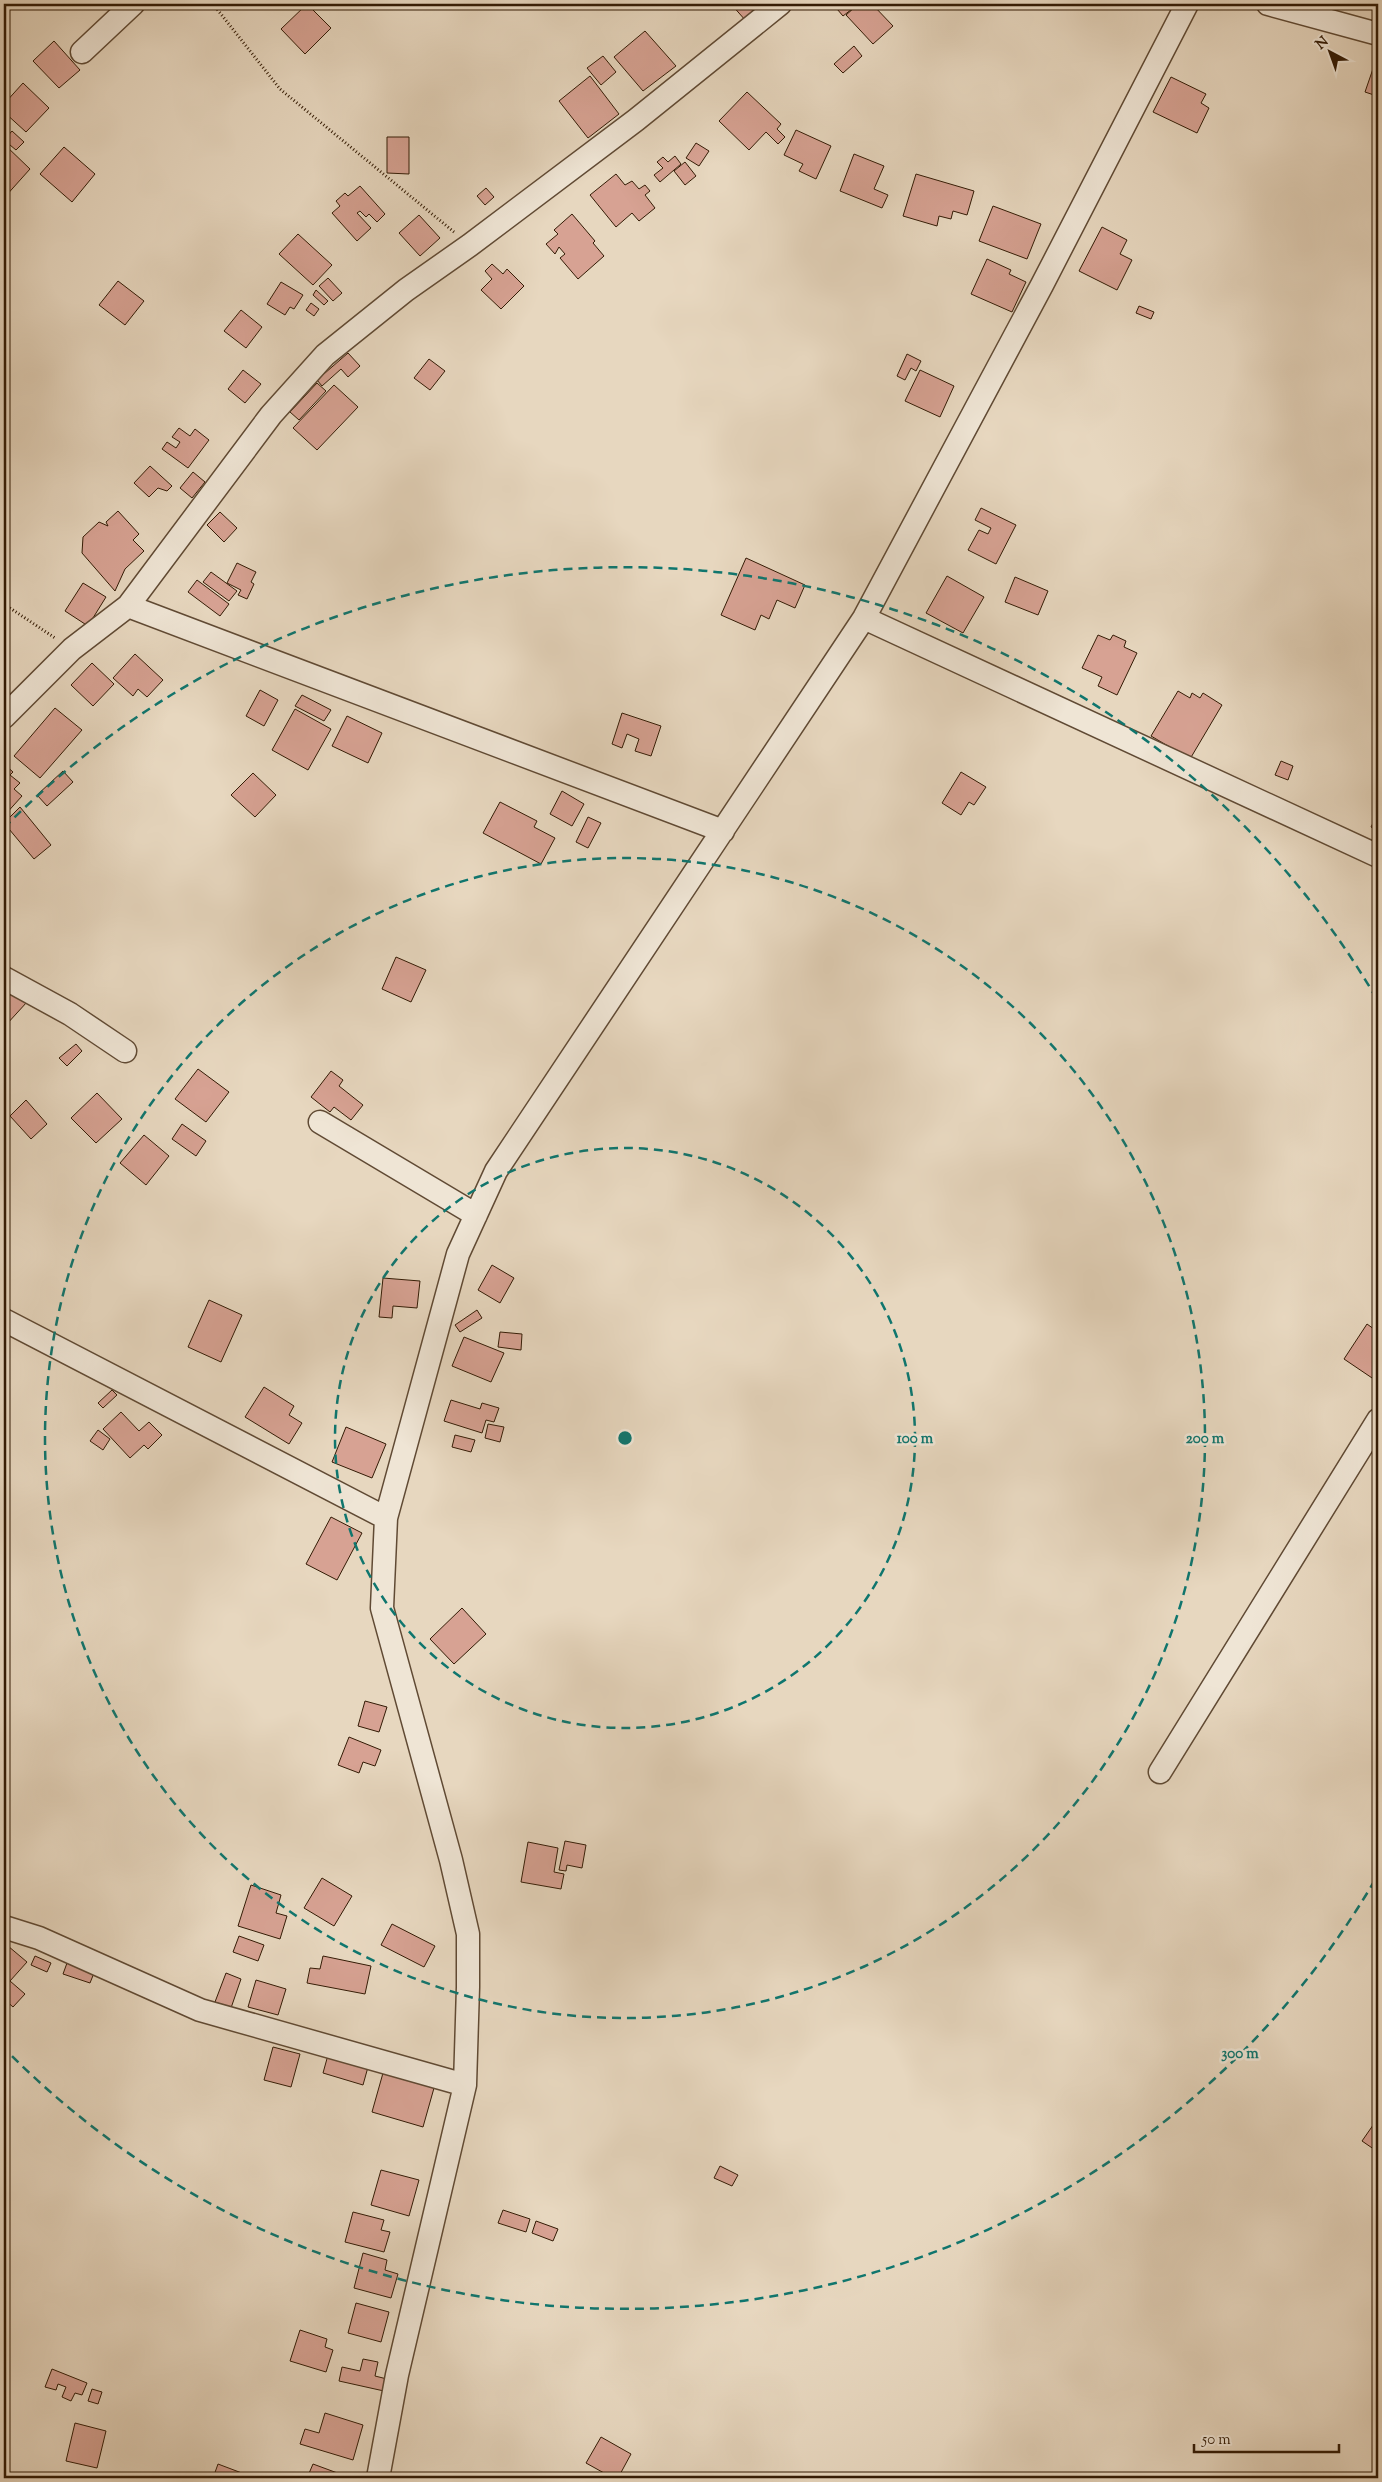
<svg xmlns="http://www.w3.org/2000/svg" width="1382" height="2482" font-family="'Sorts Mill Goudy',serif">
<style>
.building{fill:#d7a293;stroke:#331b05}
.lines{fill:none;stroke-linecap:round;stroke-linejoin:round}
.minor-casing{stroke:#604a34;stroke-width:25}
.path{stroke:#331b05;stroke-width:3;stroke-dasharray:1 2.5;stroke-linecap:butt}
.minor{stroke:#efe5d5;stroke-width:22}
.ring{fill:none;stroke:#0f766e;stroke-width:2.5;stroke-dasharray:9 6}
.centre{fill:#0f766e;stroke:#efe5d5;stroke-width:2.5}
.ring-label{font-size:15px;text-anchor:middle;font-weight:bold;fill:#0f766e;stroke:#efe5d5;stroke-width:5;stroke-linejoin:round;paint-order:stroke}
</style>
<rect width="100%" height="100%" fill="#e7d7bf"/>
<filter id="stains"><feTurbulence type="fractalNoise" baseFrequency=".004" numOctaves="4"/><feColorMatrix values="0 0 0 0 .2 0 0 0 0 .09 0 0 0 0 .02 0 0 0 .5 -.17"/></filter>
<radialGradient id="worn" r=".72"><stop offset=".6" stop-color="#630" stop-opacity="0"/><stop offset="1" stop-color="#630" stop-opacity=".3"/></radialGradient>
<path class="building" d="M307,4l24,24 -26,26 -24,-25z
M731,4h34l-19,17z
M843,4h5l4,5 -9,7 -6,-7z
M850,4h22l21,22 -20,18 -27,-29 8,-7z
M645,31l31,35 -33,25 -29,-34z
M54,41l26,29 -21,18 -26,-27z
M854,46l8,10 -19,17 -9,-9z
M603,56l13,16 -15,13 -14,-17z
M1376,60l2,1 -1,35 -12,-4z
M590,76l29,38 -31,24 -29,-37z
M1171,77l35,17 -5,9 8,5 -12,25 -44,-21z
M23,83l26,25 -23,24 -22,-20v-8z
M747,92l34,32 -4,5 8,8 -7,7 -12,-12 -17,18 -30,-29z
M796,130l35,16 -15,33 -17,-8 4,-7 -19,-9z
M12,131l12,11 -8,8 -12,-10z
M387,137h22v37l-22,-1z
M696,143l13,8 -10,15 -13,-8z
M4,144l26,25 -26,29z
M64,147l31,27 -23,28 -32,-28z
M854,154l30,12 -10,23 14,6 -6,13 -42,-17z
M675,156l6,8 -21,18 -6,-7 9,-7 -6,-6 6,-5 5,5z
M685,162l11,14 -11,9 -11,-14z
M616,174l9,11 7,-4 7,8 6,-4 5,6 -5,4 10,13 -16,13 -7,-8 -16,14 -26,-32z
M916,174l58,17 -7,24 -14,-4 -2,8 -12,-3 -2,10 -34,-10z
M360,186l25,28 -8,8 -8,-8 -3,3 -6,-6 -3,2 14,15 -14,13 -25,-28 8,-7 -4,-5 9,-8 3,3z
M486,188l8,9 -9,8 -8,-9z
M993,206l48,18 -14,35 -48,-18z
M572,214l23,27 -2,2 11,13 -26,23 -18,-21 5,-4 -6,-7 -4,7 -9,-10 12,-10 -4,-4z
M419,215l21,23 -20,18 -21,-23z
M1102,227l25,13 -7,14 12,6 -15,30 -38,-19z
M298,234l34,31 -19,20 -34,-31z
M987,259l24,11 -2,4 17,8 -14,30 -41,-18z
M492,264l11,10 4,-5 17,17 -23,23 -20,-19 11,-11 -7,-8z
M328,278l14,15 -9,8 -14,-15z
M118,281l26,20 -19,24 -26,-20z
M281,282l22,13 -9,14 -4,-2 -5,8 -18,-11z
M316,290l12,11 -4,4 -11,-10z
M311,303l8,6 -5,7 -8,-6z
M1139,306l15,6 -3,7 -15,-6z
M241,310l21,17 -16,21 -22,-17z
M348,353l12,13 -12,11 -7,-8 -19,17 -5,-6z
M907,354l14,7 -5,10 -5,-3 -6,12 -8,-4z
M429,359l16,12 -15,19 -16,-12z
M243,370l18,14 -16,19 -17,-14z
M920,370l34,16 -14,31 -35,-16z
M317,383l9,8 -27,29 -9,-8z
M334,385l24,22 -41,43 -24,-22z
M179,428l11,8 5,-7 14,11 -21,28 -26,-19 5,-7 9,6 4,-6 -8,-5z
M150,466l22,20 -5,5 -9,-3 -9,9 -15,-14z
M193,472l12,10 -13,16 -12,-10z
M981,508l35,17 -20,39 -28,-14 11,-20 9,4 3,-6 -16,-8z
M118,511l21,23 -6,6 11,11 -19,18 -10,22 -33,-38 1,-16 16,-15 9,4 -2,-4z
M220,512l17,16 -13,14 -17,-17z
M746,558l59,27 -10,23 -18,-8 -8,19 -8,-4 -6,15 -34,-15z
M237,563l19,9 -5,10 3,2 -7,15 -9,-4 3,-5 -14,-7z
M211,572l26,19 -8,10 -26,-19z
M947,576l37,21 -21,36 -37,-20z
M1015,577l33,14 -10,24 -33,-13z
M197,580l32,24 -9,12 -32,-24z
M83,583l23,14 -18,29 -23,-15z
M1098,635l12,5 3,-5 13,6 -2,6 13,6 -20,42 -19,-9 4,-9 -20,-9z
M135,654l28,26 -16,17 -9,-8 -5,7 -20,-18z
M92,663l22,21 -21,22 -22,-21z
M260,690l18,10 -14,26 -18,-10z
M1178,691l12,7 2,-5 8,5 3,-5 19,12 -32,54 -39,-23z
M302,695l29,15 -7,11 -29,-15z
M55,708l27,22 -42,48 -26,-22z
M295,709l36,20 -23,41 -36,-20z
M622,713l39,13 -10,30 -16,-5 4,-12 -12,-5 -5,14 -10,-4z
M347,716l35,17 -14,30 -36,-17z
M1281,761l12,5 -5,14 -13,-5z
M4,764l9,8 -3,3 10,8 -6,6 8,7 -18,20z
M63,771l10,11 -26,24 -10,-11z
M961,772l25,15 -12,18 -5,-3 -8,13 -19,-12z
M253,773l23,22 -21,22 -24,-22z
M562,791l22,13 -12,22 -22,-12z
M500,802l37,19 -3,6 21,11 -14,26 -58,-31z
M20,807l31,38 -17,14 -30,-36z
M1378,813v18l-7,-4z
M588,817l13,6 -13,25 -12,-6z
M396,957l30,13 -15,32 -29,-13z
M11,986l16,16 -21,23 -2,-3v-29z
M76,1044l6,7 -15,15 -8,-8z
M198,1069l31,23 -23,30 -31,-23z
M331,1071l12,9 -4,6 24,19 -12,15 -17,-13 -4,5 -19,-15z
M97,1093l25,26 -26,24 -25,-25z
M26,1100l21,24 -16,15 -21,-23z
M182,1124l24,17 -10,15 -24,-17z
M144,1135l25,21 -23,29 -26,-22z
M492,1265l22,13 -14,25 -22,-13z
M383,1278l37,3 -3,27 -24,-2 -1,12 -13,-1z
M209,1300l33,15 -21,47 -33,-15z
M477,1310l5,8 -22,14 -5,-7z
M1367,1324l11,8v50l-34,-23z
M500,1332l22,2 -1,16 -23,-3z
M464,1337l40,16 -13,29 -39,-16z
M264,1387l30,19 -5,9 13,8 -13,21 -44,-27z
M112,1390l5,5 -14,13 -5,-5z
M451,1400l29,9 2,-6 17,5 -5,14 -8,-2 -4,13 -38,-12z
M121,1412l18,19 10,-9 13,13 -14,14 -4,-4 -14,13 -27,-29z
M488,1424l16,3 -4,15 -15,-4z
M346,1427l40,17 -14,34 -40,-16z
M98,1430l12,9 -7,11 -13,-9z
M455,1435l20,5 -4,12 -19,-5z
M331,1517l31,16 -25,47 -31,-16z
M462,1608l24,26 -32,30 -24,-25z
M365,1701l22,6 -8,25 -21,-6z
M349,1737l32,13 -6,16 -12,-4 -4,11 -21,-8z
M565,1841l21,4 -4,23 -15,-3 -1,6 -7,-1z
M528,1842l30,6 -4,24 10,2 -3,15 -40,-7z
M322,1878l30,18 -18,30 -30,-18z
M251,1885l30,10 -5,18 11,3 -7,23 -42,-13z
M392,1924l43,22 -11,21 -43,-22z
M239,1936l25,9 -6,16 -25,-9z
M8,1946l19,16 -17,19 15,13 -12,13 -9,-8v-49z
M35,1956l16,7 -4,9 -16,-7z
M323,1956l48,10 -6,28 -58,-11 3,-15 10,1z
M67,1963l27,10 -4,10 -27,-9z
M226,1973l15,6 -10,29 -16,-6z
M256,1980l30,9 -8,26 -30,-8z
M273,2047l27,7 -9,33 -27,-7z
M328,2055l40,12 -5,18 -40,-12z
M383,2073l51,15 -11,39 -51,-15z
M1378,2118v34l-16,-11z
M720,2166l18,9 -6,11 -18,-8z
M381,2170l38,10 -10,36 -38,-11z
M503,2210l27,9 -4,13 -28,-9z
M353,2212l31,8 -3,10 9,2 -6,20 -39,-10z
M536,2221l22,8 -5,12 -21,-8z
M363,2253l24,7 -2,10 13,4 -7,24 -37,-10z
M356,2303l33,9 -8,30 -33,-9z
M300,2330l27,9 -2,8 8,3 -7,22 -36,-11z
M363,2359l15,3 -3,14 12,3 -3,12 -45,-10 3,-14 18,4z
M52,2369l35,14 -5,12 -7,-2 -4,8 -9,-4 4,-10 -8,-3 -2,6 -11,-3z
M92,2389l10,3 -4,12 -10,-3z
M325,2413l38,12 -10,35 -53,-16 5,-15 14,4z
M75,2423l31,8 -9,37 -31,-7z
M601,2437l30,17 -13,24h-5l-27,-15z
M218,2464l37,14h-42z
M313,2464l38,14h-44z"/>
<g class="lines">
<defs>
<path id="minor" d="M1268,4l110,30
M82,52l51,-48
M128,606l595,225
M864,618l514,238
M4,717l68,-68 56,-43 143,-191 54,-60 81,-65 64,-45 166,-125 144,-116
M4,978l66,36 55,37
M320,1122l156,93
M4,1320l382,198
M1160,1772l218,-352
M4,1927l35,11 161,72 265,75
M378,2478l19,-103 68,-290 3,-98v-53l-17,-74 -69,-252 4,-90 72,-264 38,-83 368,-553 178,-333 145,-281"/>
</defs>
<use href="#minor" class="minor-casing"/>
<path class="path" d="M213,4l67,85 174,143
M4,604l51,34"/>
<use href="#minor" class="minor"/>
</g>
<g class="ring">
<circle cx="625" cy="1438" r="290"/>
<circle cx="625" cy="1438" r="580"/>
<path d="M1375 1880A870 870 0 0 1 4 2048M4 828A870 870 0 0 1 1375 996"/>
</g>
<circle cx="625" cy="1438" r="8" class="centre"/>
<g class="ring-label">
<text x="915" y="1443">100 m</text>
<text x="1205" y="1443">200 m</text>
<text x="1240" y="2058">300 m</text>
</g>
<rect width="1382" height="2482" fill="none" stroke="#e7d7bf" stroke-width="20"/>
<rect x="5" y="5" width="1372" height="2472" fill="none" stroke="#331b05" stroke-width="2.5"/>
<rect x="10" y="10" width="1362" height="2462" fill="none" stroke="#331b05"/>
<g transform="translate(1330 52) rotate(319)" stroke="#efe5d5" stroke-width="4" paint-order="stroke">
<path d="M0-4L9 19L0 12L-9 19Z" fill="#331b05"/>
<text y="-8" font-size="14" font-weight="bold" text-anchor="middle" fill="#331b05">N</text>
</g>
<path d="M1194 2444v8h145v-8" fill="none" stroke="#331b05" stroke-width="2.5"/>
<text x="1202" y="2444" font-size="15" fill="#331b05" stroke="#efe5d5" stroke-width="4" paint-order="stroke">50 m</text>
<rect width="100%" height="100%" filter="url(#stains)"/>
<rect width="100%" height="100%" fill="url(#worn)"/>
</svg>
